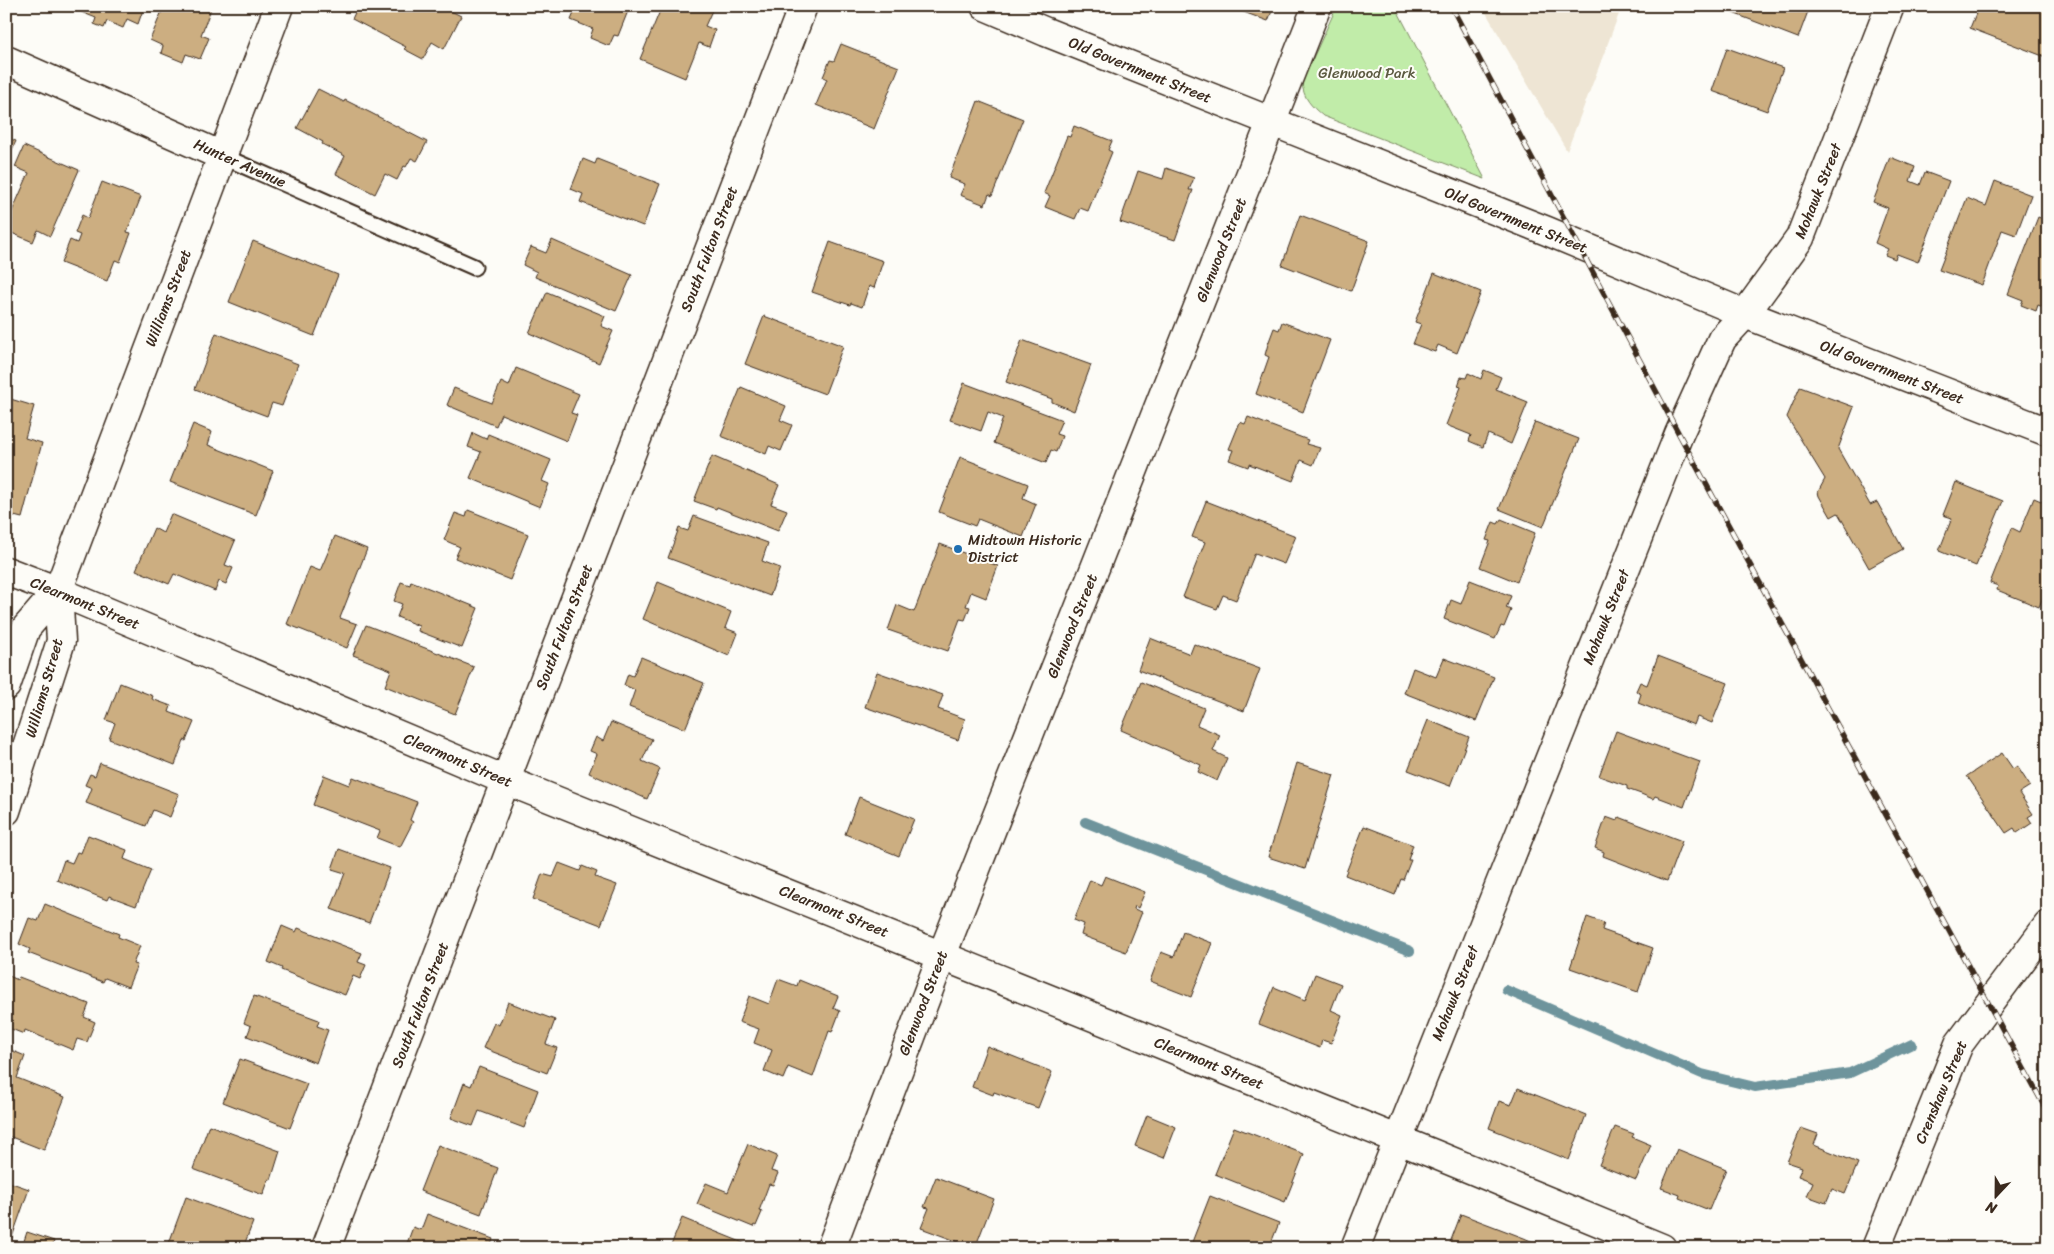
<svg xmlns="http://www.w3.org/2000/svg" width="2054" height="1254" font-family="Sriracha,sans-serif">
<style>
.built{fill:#eee5d4}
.green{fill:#c1eca9;stroke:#7e8b64}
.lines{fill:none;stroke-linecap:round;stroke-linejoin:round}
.stream{stroke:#6e949c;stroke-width:10}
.building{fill:#ccae81;stroke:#3b2a1e}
.service-casing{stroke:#3b2a1e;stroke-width:19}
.minor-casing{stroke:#3b2a1e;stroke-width:31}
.service{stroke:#fdfcf7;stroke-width:15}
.minor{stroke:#fdfcf7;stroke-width:28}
.rail-casing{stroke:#3b2a1e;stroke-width:5.5}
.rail{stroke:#fdfcf7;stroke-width:4;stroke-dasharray:11;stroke-linecap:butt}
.poi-dot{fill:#1f6fb2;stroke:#fdfcf7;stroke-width:2}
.labels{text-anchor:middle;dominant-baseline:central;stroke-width:4;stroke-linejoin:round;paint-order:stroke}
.street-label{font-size:15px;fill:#3b2a1e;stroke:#fdfcf7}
.park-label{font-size:15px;fill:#5c5a41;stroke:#fdfcf7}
.poi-label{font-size:15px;fill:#3b2a1e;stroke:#fdfcf7;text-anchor:start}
</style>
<rect width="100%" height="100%" fill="#fdfcf7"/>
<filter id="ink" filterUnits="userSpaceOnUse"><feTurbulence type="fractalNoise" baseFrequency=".02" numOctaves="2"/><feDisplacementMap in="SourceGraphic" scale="10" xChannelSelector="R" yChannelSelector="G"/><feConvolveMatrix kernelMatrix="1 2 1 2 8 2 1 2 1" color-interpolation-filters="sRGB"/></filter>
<g filter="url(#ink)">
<path class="built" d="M1482,6h140l-55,145z"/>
<path class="green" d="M1337,6h58l90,173 -162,-63c-12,-10 -20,-18 -21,-34z"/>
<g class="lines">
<path class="stream" d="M1085,822l325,129
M1506,990l196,84 53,13 95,-14 62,-29"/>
</g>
<path class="building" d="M83,6h59l2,1 -6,17 -11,-5 -4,9 -16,-7 -3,7 -10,-4 2,-6 -15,-6z
M164,6h48l-11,29 8,3 -9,21 -14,-5 -3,8 -22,-9 2,-7 -13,-6z
M358,6h83l20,10 -17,33 -12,-7 -9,17 -19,-10 2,-2 -54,-28z
M577,6h53l-12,30 -4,-1 -5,11 -19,-8 3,-9 -22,-9z
M662,6h52l-9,20 10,4 -6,17 -10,-4 -14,35 -45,-19z
M1227,6h47l-6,15z
M1727,6h83l-12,32 -73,-28z
M1979,6h69v52l-78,-30z
M841,44l58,23 -25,62 -58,-24 11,-26 -4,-2 7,-17 4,1z
M1727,48l56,20 -16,43 -55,-20z
M318,89l26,13 1,-2 26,13 56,29 -10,19 -6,-3 -5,9 -2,-1 -7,14 -12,-6 -10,20 -39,-20 9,-18 -23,-12 1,-2 -26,-14z
M978,101l45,18 -31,77 -3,-2 -4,11 -25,-10 5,-11 -16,-6z
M1074,126l38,15 -4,9 4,2 -24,59 -8,-3 -5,11 -30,-12 5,-11 -6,-3 23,-57 3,1z
M6,137l10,4 -10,22z
M24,146l55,24 -29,66 -12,-6 -5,12 -26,-11 5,-12 -3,-1 20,-45 -14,-6z
M1890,157l25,10 -5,14 10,4 5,-13 24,9 -31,81 -21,-8 -2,5 -10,-4 3,-6 -13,-6 13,-35 -15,-6z
M583,159l12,5 2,-5 63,25 -17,42 -63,-24 3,-8 -12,-5z
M1166,168l28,10 -5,12h4l-18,50 -55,-18 18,-51 25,8z
M1995,181l36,14 -15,40 -14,-5 -20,55 -43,-15 28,-72 19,8z
M102,182l39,15 -14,35 4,1 -11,29 -5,-2 -8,21 -46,-18 9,-23 7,3 3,-8 -5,-2 7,-18 6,3z
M1300,215l69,26 -18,50 -69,-26z
M2038,217l10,4v88l-10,-4 -2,6 -15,-6 2,-5 -15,-6z
M552,240l80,35 -16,36 -81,-34 2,-5 -14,-7 8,-18 15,6z
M253,241l85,34 -24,61 -85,-34z
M830,242l53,19 -9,27 -5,-2 -7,21 -11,-4 -1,2 -38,-13z
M1434,273l47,19 -24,61 -19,-8 -3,7 -22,-8 8,-20 -6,-2z
M547,292l58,24 -4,10 12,5 -14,32 -70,-30z
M764,316l79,30 -18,48 -80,-30z
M1282,322l48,18 -27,72 -47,-18 13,-37 -4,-2 3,-11 6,-16 5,2z
M216,333l82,31 -16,42 -10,-3 -5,13 -72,-27z
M1022,340l69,25 -17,46 -22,-9v-3l-46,-17z
M516,368l63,26 -8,19 6,2 -10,26 -66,-27 -5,12 -49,-21 7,-17 38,15 9,-21 8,4z
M1484,370l17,7 -5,12 32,13 -17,42 -23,-10 -5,13 -14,-6 2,-6 -25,-10 15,-38 -3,-1 3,-9 5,1 2,-5 13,6z
M964,383l98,37 -6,14 6,2 -6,16 -5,-2 -5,13 -52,-20 9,-25 -15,-6 -7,19 -31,-11z
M741,387l45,19 -6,14 12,5 -11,26 -12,-5 -3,8 -45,-18z
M1800,387l54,20 -16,42 31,54 1,2 7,-3 26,47 -34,19 -31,-55 -7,4 -12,-21 -1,-4 7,-13 -38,-62z
M7,398l27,8 -9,32 17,5 -20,75 -16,-4z
M1248,417l60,23 -2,4 14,4 -7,17 -12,-5 -8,21 -44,-17 -1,3 -19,-7 4,-10 -4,-1 11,-27 5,2z
M1535,422l44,17 -36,88 -44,-18z
M193,424l19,8 -4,13 65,26 -17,44 -86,-33z
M473,433l13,6 2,-5 63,26 -9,21 7,3 -9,23 -70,-29 11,-26 -13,-5z
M712,456l67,29 -8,19 16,6 -9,21 -61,-24 -1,2 -22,-8z
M960,457l68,27 -5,14 13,6 -13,33 -45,-18 -3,7 -36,-14z
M1956,482l47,19 -27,65 -37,-15 13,-33 -9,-3z
M2034,498l14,6v81l-9,22 -42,-17 1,-4 -8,-3 22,-55 8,4z
M1206,501l90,35 -12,28 -29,-11 -19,47 -13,-5 -6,14 -34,-12 22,-55 -13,-5z
M468,510l60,24 -18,46 -55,-22 5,-11 -16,-7 11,-27 11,4z
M171,514l64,27 -10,24 8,3 -7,16 -7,-3 -4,10 -41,-17 -5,10 -33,-14 18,-42 9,5z
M694,516l74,27 -6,18 18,7 -10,28 -102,-38 11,-30 9,3z
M1501,519l34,14 -18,49 -37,-15 10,-26 -4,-1 7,-18 5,2z
M335,536l32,13 -27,69 17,6 -10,24 -60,-24 23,-57 10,4z
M940,544l58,22 -12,32 -15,-6 -5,14 4,1 -5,13 -5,-1 -12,32 -60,-21 9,-25 17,7z
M1470,580l41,16 -5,12 5,2 -7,17 -3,-1 -6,13 -51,-20 7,-19 10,4z
M411,581l67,27 -16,40 -44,-17 1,-5 -22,-9 5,-13 -8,-3 7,-19 9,3z
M658,582l73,30 -6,16 13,5 -9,23 -86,-37z
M366,625l108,42 -19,47 -70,-28 6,-16 -38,-15z
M1150,638l40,16 4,-10 66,25 -16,42 -106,-41z
M1658,656l70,27 -16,40 -15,-6 -3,8 -56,-22 3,-9 -5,-3 4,-9 7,3z
M641,657l63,26 -19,46 -56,-22 6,-17 -11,-5 4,-11 5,2z
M1444,658l50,19 -18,44 -72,-28 9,-25 23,9z
M877,672l66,23 -5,14 27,10 -7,21 -93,-33z
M1141,682l63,26 -7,17 23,10 -7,16 14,7 -10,23 -19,-9 3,-7 -80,-35z
M120,683l33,13 -1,3 19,7 -2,6 25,10 -8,19 -2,-1 -9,25 -66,-26 6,-16 -9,-3z
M1428,720l41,17 -19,49 -42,-16z
M611,722l41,17 -10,22 18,8 -13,30 -58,-26 8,-19 -7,-3 6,-14 7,4z
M1616,731l84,31 -16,45 -29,-11 -2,3 -12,-5 -14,-5v-3l-28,-10z
M2002,753l11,16 4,-3 13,20 -11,7 14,21 -5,3 4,6 -15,10 -3,-5 -8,5 -39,-57z
M100,763l79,31 -9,23 -17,-7 -7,16 -60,-23 6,-15 -7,-3 5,-11 5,2z
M1297,763l37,12 -29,94 -37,-12z
M324,775l25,10 4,-8 64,25 -7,18 3,2 -13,25 -23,-9 3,-7 -67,-26z
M859,797l55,22 -15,37 -54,-22z
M1606,817l11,4 2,-4 63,24 -15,40 -64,-25 1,-4 -9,-4z
M1364,826l49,19 -5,15h3l-8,20 -2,-1 -6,16 -50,-20z
M88,835l39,15 -3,9 27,11 -15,36 -27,-10 -2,4 -50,-20 7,-20 8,3 5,-11 4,1z
M339,849l51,19 -21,55 -38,-14 14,-36 -13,-4z
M559,863l21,8 2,-5 15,6 -2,5 22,8 -16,40 -68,-26 9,-25 11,3z
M1105,876l40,16 -7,16 -3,-2 -1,3 8,3 -16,40 -45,-17 3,-11 -10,-4 16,-40 11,5z
M45,904l74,30 -1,3 22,9 -7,18 4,1 -9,22 -23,-9 -2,4 -75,-29 2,-4 -11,-5 10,-26 9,3z
M1587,917l17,6 -2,7 51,18 -15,44 -68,-24z
M282,926l14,6 2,-4 64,25 -4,9 8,3 -6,14 -7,-3 -8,19 -64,-25 1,-2 -14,-6z
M1183,932l29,11 -21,54 -41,-16 11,-29 13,5z
M1315,974l26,10 -10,26 11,5 -11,28 -9,-3 -2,8 -61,-24 15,-37 31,13z
M9,976l9,4 1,-3 70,27 -5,13 11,5 -8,20 -10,-3 -4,11 -48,-20 -1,4 -18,-7v-45z
M778,979l19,7 2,-6 39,16 -5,12 7,3 -8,21 -3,-1 -16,46 -25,-10 -5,12 -19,-8 8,-21 -18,-7 5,-14 -20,-7 10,-26 20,8z
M254,996l65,24 -2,6 11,4 -12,33 -69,-27 4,-10 -7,-3z
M508,1002l47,18 -9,24 11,4 -10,25 -64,-25 11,-25 5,2z
M987,1046l65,26 -14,36 -44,-16 -1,3 -21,-8z
M6,1048l19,8 -8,22 48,19 -21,53 -38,-15z
M240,1059l67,25 -17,44 -67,-26z
M479,1067l59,23 -14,38 -45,-17 -6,15 -22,-8 13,-35 7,3z
M1518,1088l68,27 -17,45 -80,-32 10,-27 12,4z
M1147,1115l29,12 -12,31 -29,-12z
M209,1125l71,26 -9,29 -2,-1 -6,16 -70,-26z
M1234,1127l70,27 -19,48 -70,-28z
M1615,1127l19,7 -2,3 19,8 -15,35 -37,-15z
M1801,1128l17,6 -4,11 44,18 -13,31 -13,-5 -6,14 -19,-7 6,-14 -15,-6 4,-9 -15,-5z
M748,1144l29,12 -6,15 7,2 -5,12 -4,-1 -10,27 3,1 -6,14 -2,-1 -1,2 -56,-23 9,-21 22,9z
M438,1145l60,23 -17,46 -61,-23z
M1677,1149l49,20 -17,41 -30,-12 1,-3 -19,-7z
M936,1177l58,22 -19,49 -54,-20 8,-20 -5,-1z
M6,1181l23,8 -19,54 12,4 5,-15 27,9 -2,7h-46z
M1210,1196l69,27 -10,25h-62l-15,-6z
M186,1197l67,25 -10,26h-61l-13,-5z
M427,1214l66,25 -3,9h-80l-4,-2 7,-19 8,3z
M1461,1214l63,24 23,10h-99z
M682,1218l27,11 47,19h-86z"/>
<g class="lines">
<defs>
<path id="service" d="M222,156l252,111"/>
<path id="minor" d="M985,6l61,26 501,199 198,83 303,118
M6,60l216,96
M6,571l52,20 447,189 929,374 228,94
M6,686l20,-58 32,-37 221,-585
M6,811l55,-170 -3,-50
M326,1248l477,-1242
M831,1248l111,-293 375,-949
M1355,1248l324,-814 43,-95 23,-25 55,-76 90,-232
M1876,1248l83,-204 89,-119"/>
</defs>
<use href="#service" class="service-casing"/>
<use href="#minor" class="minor-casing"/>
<use href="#service" class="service"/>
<use href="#minor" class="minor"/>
<defs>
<path id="rail" d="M1451,6l228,428 369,679"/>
</defs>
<use href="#rail" class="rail-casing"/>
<use href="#rail" class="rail"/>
</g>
</g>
<circle class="poi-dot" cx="958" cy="549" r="5"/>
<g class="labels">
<g class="street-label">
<text transform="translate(1140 70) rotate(22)">Old Government Street</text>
<text transform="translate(240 163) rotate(24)">Hunter Avenue</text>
<text transform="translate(1818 191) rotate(-68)">Mohawk Street</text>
<text transform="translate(1516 220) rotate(22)">Old Government Street</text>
<text transform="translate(709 249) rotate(-69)">South Fulton Street</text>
<text transform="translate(1221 250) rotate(-68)">Glenwood Street</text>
<text transform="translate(168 298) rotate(-69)">Williams Street</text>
<text transform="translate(1892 372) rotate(21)">Old Government Street</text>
<text transform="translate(85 603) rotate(22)">Clearmont Street</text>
<text transform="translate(1606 617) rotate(-68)">Mohawk Street</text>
<text transform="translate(1072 626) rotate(-68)">Glenwood Street</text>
<text transform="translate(564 627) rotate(-69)">South Fulton Street</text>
<text transform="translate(44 688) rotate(-74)">Williams Street</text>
<text transform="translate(458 760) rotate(23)">Clearmont Street</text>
<text transform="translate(834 911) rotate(22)">Clearmont Street</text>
<text transform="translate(1455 993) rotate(-68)">Mohawk Street</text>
<text transform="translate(923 1003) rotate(-69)">Glenwood Street</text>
<text transform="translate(420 1005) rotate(-69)">South Fulton Street</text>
<text transform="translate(1209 1063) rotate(22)">Clearmont Street</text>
<text transform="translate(1941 1092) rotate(-67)">Crenshaw Street</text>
</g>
<g class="park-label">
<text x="1367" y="73">Glenwood Park</text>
</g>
<g class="poi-label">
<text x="968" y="540">Midtown Historic<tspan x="968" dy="17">District</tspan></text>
</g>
</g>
<rect width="2054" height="1254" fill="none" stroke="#fdfcf7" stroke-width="25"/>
<rect x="12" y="12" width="2029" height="1229" fill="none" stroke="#3b2a1e" stroke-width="2" filter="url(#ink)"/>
<g transform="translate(1996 1196) rotate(202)" stroke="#fdfcf7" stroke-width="4" paint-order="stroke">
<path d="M0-4L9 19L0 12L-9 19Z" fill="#3b2a1e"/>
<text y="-8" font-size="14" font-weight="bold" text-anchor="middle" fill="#3b2a1e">N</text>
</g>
</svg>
